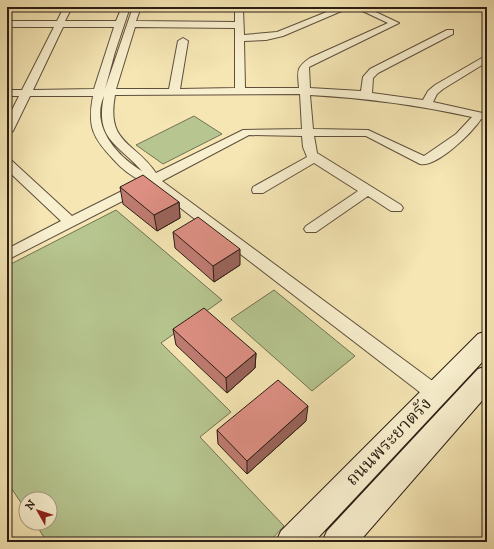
<svg xmlns="http://www.w3.org/2000/svg" width="494" height="549" font-family="'IM FELL DW Pica','Noto Serif Thai',serif">
<style>
.green{fill:#b7c690;stroke:#717252}
.lines{fill:none;stroke-linecap:round;stroke-linejoin:round}
.minor-casing{stroke:#5e4f3c;stroke-width:2}
.secondary-casing{stroke:#2b1d14;stroke-width:2}
.minor{fill:#f8efce;fill-rule:evenodd}
.secondary{fill:#f8efce;fill-rule:evenodd}
.wall{fill:#bf7c72;stroke:#2b1d14}
.shaded-wall{fill:#9b655c;stroke:#2b1d14}
.building{fill:#de9084;stroke:#2b1d14}
.labels{text-anchor:middle;dominant-baseline:central;stroke-width:4;stroke-linejoin:round;paint-order:stroke}
.near-street-label{font-size:18px;fill:#2b1d14;stroke:#f8efce}
</style>
<rect width="100%" height="100%" fill="#f5e6b4"/>
<filter id="stains"><feTurbulence type="fractalNoise" baseFrequency=".005" numOctaves="4"/><feColorMatrix values="0 0 0 0 .2 0 0 0 0 .09 0 0 0 0 .02 0 0 0 .5 -.17"/></filter>
<radialGradient id="worn" r=".72"><stop offset=".6" stop-color="#630" stop-opacity="0"/><stop offset="1" stop-color="#630" stop-opacity=".3"/></radialGradient>
<path class="green" d="M194,116l28,18 -59,30 -27,-19z
M116,210l106,90 -61,43 70,69 -31,25 84,89 -15,16h-222l-12,-19h15v-24h-24v11l-19,-28v-216z
M274,290l81,66 -43,35 -81,-72z"/>
<g class="lines">
<defs>
<path id="minor" d="M64,7h8l-7,14h51l6,-14h8l-15,45 -10,37 28,-82h8l-5,14 99,1v-15h37l-4,3h-25l1,25 33,-3 62,-25h12l-68,29 -17,4 -22,1 1,47h54c-1,-16 -4,-20 11,-30l78,-35 -34,-16h11l34,16 -90,44 1,21 51,3 2,-14 7,-8 77,-39h6v4l-75,39 -5,5 -1,15 51,7 5,-9 7,-6 52,-30v7l-44,27 -6,5 -4,8 54,12v6l-6,-1c-9,14 -45,49 -61,45l-54,-28h-52l3,17 84,52 2,3 -2,3h-10l-23,-15 -52,36h-10l-2,-3 2,-3 52,-35 -44,-28 -51,30h-10l-1,-3 1,-3 54,-30 -4,-10 -1,-11 -53,-1 -87,46 280,207 3,6 -3,6 -6,2 -6,-2 -278,-214 -145,74v-11l54,-28 -54,-51v-11l4,1 61,56 70,-35c-11,-5 -20,-12 -28,-21 -21,-22 -27,-33 -21,-64h-63l-17,35 -6,3v-14l12,-24h-12v-6h15l32,-63h-47v-6h50zM63,27h51l-20,62 -61,1zM135,27l100,1v60l-55,1 8,-48 -5,-3 -5,3 -9,48h-53zM300,94l2,35 -59,1 -87,43c-22,-32 -50,-29 -41,-78zM310,95c55,3 108,10 162,22l-16,17 -32,22 -56,-26 -55,-1zM104,96c-9,44 13,47 38,75 -25,-15 -52,-45 -38,-75z"/>
<path id="secondary" d="M487,331v26l-173,185h-38l5,-11 197,-197z
M487,366v29l-128,147h-37l5,-11 151,-162z"/>
</defs>
<use href="#minor" class="minor-casing"/>
<use href="#secondary" class="secondary-casing"/>
<use href="#minor" class="minor"/>
<use href="#secondary" class="secondary"/>
</g>
<path class="wall" d="M120,187l59,15 1,16 -23,13 -34,-27z
M173,232l67,33 -26,17 -39,-34z
M173,329l83,24 -1,15 -28,25 -51,-48z
M306,421l-59,53 -29,-30 -1,-14z"/>
<path class="shaded-wall" d="M179,202l1,16 -23,13 -3,-16z
M240,249v16l-26,17 -1,-16z
M256,353l-1,15 -28,25 -1,-15z
M308,406l-2,15 -59,53v-13z"/>
<path class="building" d="M143,175l36,27 -25,13 -34,-28z
M198,217l42,32 -27,17 -40,-34z
M204,308l52,45 -30,25 -53,-49z
M278,380l30,26 -61,55 -30,-31z"/>
<g class="labels">
<g class="near-street-label">
<text transform="translate(389 442) rotate(-46)">ถนนพระยาตรัง</text>
</g>
</g>
<rect width="494" height="549" fill="none" stroke="#f5e6b4" stroke-width="24"/>
<rect x="8" y="8" width="478" height="533" fill="none" stroke="#2b1d14" stroke-width="2"/>
<rect x="12" y="12" width="470" height="525" fill="none" stroke="#2b1d14"/>
<g transform="translate(38 511) rotate(309)"><circle r="19" fill="#f8efce" stroke="#a69b84"/>
<path d="M0-3L7 15L0 10L-7 15Z" fill="#8f2418"/>
<text y="-6" font-size="11" font-weight="bold" text-anchor="middle" fill="#2b1d14">N</text>
</g>
<rect width="100%" height="100%" filter="url(#stains)"/>
<rect width="100%" height="100%" fill="url(#worn)"/>
</svg>
